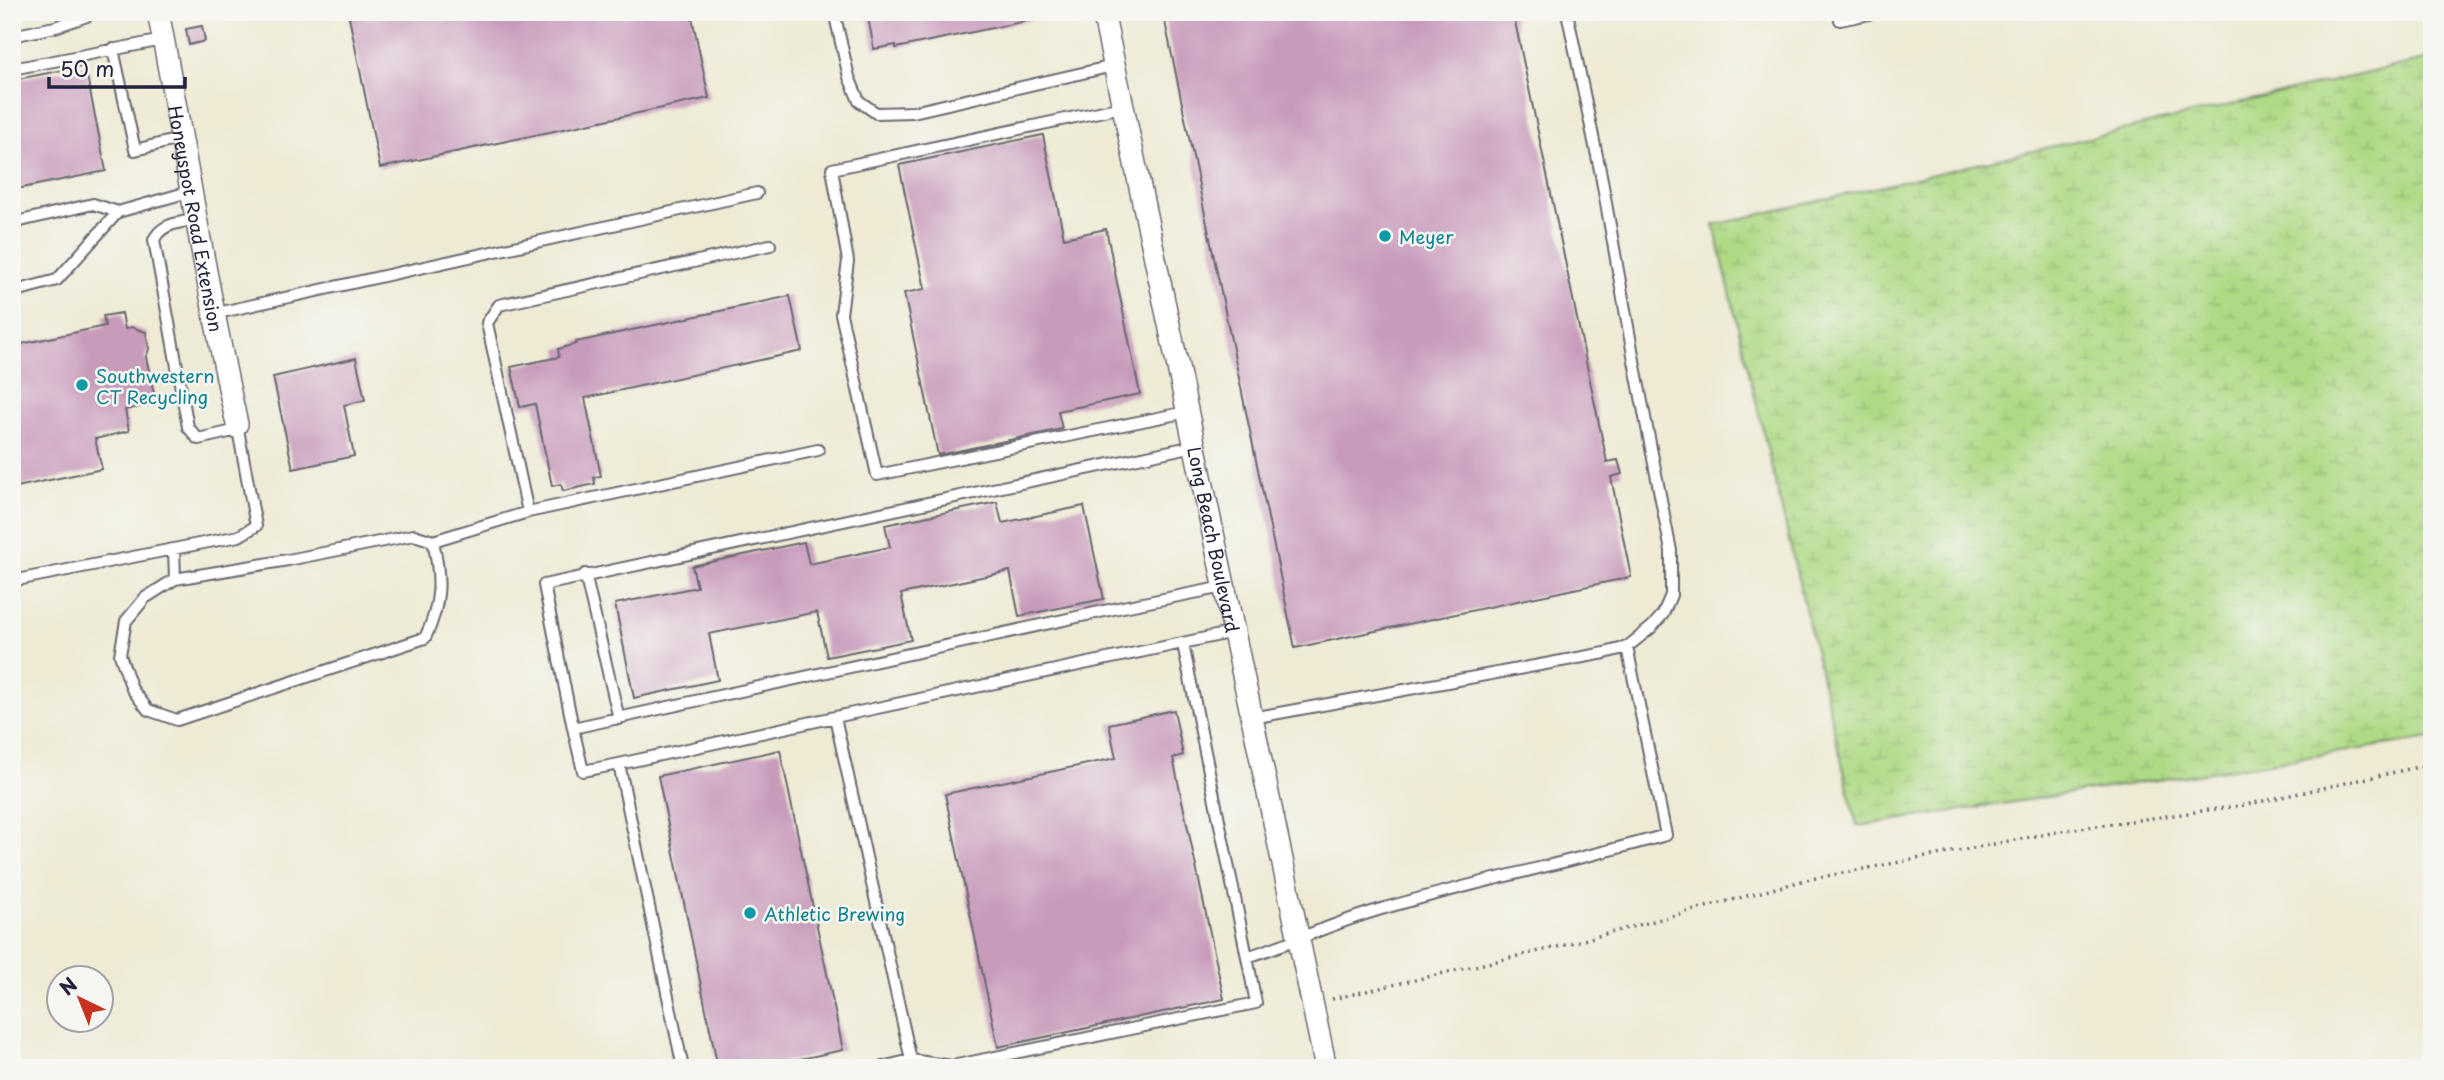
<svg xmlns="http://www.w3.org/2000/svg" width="2444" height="1080" font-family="'Playpen Sans',sans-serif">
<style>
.wetland{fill:url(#wetland-marsh);stroke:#687e60;stroke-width:2}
.building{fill:#c89bbb}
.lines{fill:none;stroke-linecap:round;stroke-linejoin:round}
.lane-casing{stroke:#696871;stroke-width:14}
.street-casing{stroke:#696871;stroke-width:24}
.path{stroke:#696871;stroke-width:3.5;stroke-dasharray:2 5;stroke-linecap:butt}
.lane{stroke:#fff;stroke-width:10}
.street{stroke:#fff;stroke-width:21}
.culture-dot{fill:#0f9aa8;stroke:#f6f6f2;stroke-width:2.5}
.labels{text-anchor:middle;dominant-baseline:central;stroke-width:5;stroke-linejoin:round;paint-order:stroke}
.street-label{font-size:18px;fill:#22223b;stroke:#f6f6f2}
.culture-label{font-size:18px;fill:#0d838f;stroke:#f6f6f2;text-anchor:start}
</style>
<defs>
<pattern id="wetland-marsh" width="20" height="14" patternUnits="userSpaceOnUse" patternTransform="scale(1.75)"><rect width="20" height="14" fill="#afda85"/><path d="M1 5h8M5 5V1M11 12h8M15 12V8" fill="none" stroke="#96bb74"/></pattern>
</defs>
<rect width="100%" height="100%" fill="#f6f6f2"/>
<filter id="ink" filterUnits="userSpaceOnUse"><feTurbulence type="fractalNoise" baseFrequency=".0143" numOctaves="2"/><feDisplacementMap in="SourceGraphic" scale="14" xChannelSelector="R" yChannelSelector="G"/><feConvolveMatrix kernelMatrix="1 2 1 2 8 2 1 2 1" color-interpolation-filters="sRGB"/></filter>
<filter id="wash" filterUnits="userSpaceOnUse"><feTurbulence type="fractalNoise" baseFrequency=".00686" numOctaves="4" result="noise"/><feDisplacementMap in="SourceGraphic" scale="28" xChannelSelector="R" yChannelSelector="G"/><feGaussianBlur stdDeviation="1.57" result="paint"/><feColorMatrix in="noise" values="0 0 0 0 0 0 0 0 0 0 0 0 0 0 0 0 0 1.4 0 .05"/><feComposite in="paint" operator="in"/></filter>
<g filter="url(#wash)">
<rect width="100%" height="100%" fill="#eeead4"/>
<path class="wetland" d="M2432,58v680l-575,88 -143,-601z"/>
<g id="blocks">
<path class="building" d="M348,12h343l18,86 -329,70z
M867,12h168l1,7 -140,29v-3l-22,4z
M1163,12h350l94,450 11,-2 4,14 -11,3 20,100 -336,71z
M202,26l3,15 -16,4 -3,-16z
M85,66l21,105 -94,19v-110z
M1043,135l21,103 42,-9 34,165 -82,17 4,18 -124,26 -34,-162 21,-4 -26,-124z
M790,296l12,55 -217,47 16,78 -7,1 1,7 -32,7 -2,-7 -9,2 -17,-82 -15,3 -9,-40 48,-10 -1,-8 18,-5v-2z
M122,313l3,16 6,-2 15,5 3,17 -3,8 10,46 -31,7 4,21 -34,8 7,30 -90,19v-142l93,-20 -2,-10z
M356,358l9,42 -21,5 10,51 -61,13 -20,-92z
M997,502l5,21 82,-17 20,93 -85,17 -9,-45 -109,23 10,46 -84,17 -10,-45 -108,22 9,46 -84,18 -19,-94 82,-17 -5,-21 112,-24 5,22 81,-17 -5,-22z
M1174,710l9,45 -10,3 51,241 -226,48 -53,-253 171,-36 -7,-34z
M780,750l63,300 -85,18h-40l-60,-292z"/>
</g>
</g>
<g filter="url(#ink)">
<use href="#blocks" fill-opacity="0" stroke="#696871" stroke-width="2"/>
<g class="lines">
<defs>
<path id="lane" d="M834,12l15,65 10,24 17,12 37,-1 200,-46
M1839,12l1,8 39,-8
M12,36l43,-9 32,-11 3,-4
M113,49l22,101 48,-12
M12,69l151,-29
M1122,107l-290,62 16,92 -7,53 36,161 310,-63
M197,219c-17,4 -36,4 -43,21l34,187 10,12 40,-9
M12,223l81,-19 25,8
M12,292l45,-12 61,-68 74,-21
M213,314l544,-121
M1194,446l-650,139 29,143 545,-120 106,-21
M528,512l-41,-189 12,-18 271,-60
M174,549l1,30 -30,19 -19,23 -6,34 12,34 16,21 29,10 248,-82c17,-35 16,-61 8,-97l95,-29 290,-62
M585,574l34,145
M175,579l113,-19 126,-25 19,6
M12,581l227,-45 17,-10 -19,-102
M1183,644l64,313
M1252,718l353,-65 22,-6 25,-20 11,-13 8,-19v-44l-36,-185 -34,-191 -34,-163
M573,728l10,43 36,-7
M911,1060l-76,-343 399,-85
M683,1068l-64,-304 216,-47
M878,1068l33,-8 41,6 304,-63 -9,-46c44,-14 87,-34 131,-47 95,-28 193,-48 288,-75l-39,-188"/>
<g id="street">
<path id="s1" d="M158,12c27,137 48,275 79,412"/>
<path id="s2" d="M1103,12l223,1056"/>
</g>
</defs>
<use href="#lane" class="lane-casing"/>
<use href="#street" class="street-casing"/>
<path class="path" d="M1332,999l225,-52 249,-67 261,-50 178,-25 187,-41"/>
<use href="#lane" class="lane"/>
<use href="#street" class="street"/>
</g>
</g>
<g class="culture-dot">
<circle cx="1385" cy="236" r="7"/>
<circle cx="82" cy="385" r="7"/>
<circle cx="750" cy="913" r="7"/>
</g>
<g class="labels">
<g class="street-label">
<text stroke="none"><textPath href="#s1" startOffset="210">Honeyspot Road Extension</textPath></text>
<text stroke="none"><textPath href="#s2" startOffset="539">Long Beach Boulevard</textPath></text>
</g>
<g class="culture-label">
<text x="1399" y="236">Meyer</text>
<text x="96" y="375">Southwestern<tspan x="96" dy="21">CT Recycling</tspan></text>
<text x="764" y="913">Athletic Brewing</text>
</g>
</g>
<rect width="2444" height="1080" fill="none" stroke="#f6f6f2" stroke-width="42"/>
<g transform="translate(80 999) rotate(317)"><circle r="33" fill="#f6f6f2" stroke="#a1a1a9" stroke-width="2"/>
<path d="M0-5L12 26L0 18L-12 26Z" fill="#c8321e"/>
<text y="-10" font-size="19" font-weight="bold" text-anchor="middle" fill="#22223b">N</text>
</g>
<path d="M49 77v10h136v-10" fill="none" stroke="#22223b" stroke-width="3.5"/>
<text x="60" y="77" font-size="21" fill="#22223b" stroke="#f6f6f2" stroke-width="5" paint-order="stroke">50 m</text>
</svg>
